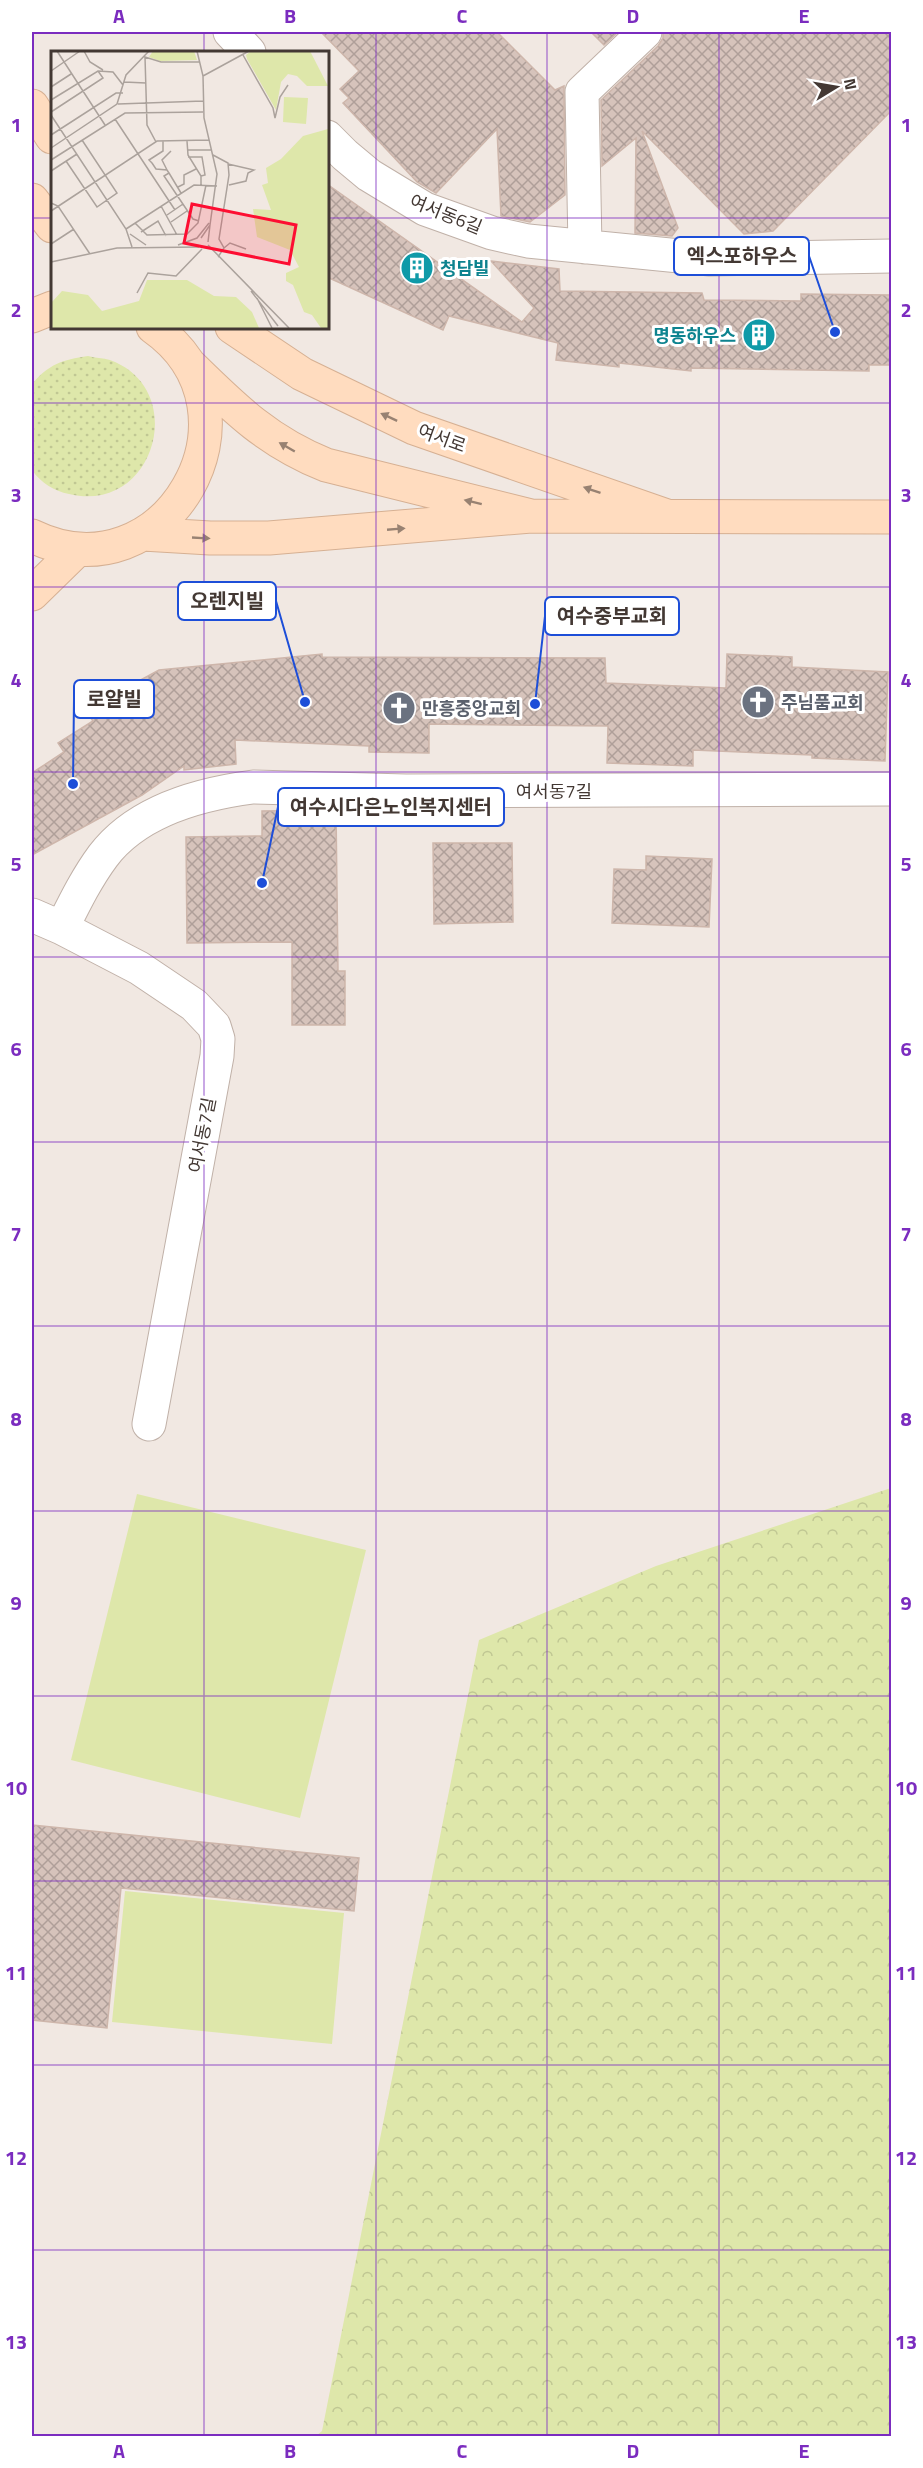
<svg xmlns="http://www.w3.org/2000/svg" width="923" height="2468" font-family="'Titillium Web','Noto Sans KR',sans-serif">
<style>
.forest{fill:url(#forest-crowns)}
.park{fill:#dee7aa}
.garden{fill:url(#garden-dots)}
.building{fill:url(#building-cross-hatch);stroke:#ceb6ab;stroke-width:1.5}
.lines{fill:none;stroke-linecap:round;stroke-linejoin:round}
.street-casing{stroke:#c0b1a8;stroke-width:35}
.secondary-casing{stroke:#d6b093;stroke-width:35}
.street{stroke:#fff;stroke-width:33}
.secondary{stroke:#ffdcbf;stroke-width:33}
.oneway{fill:#988272}
.grid{fill:none;stroke:#7b2cbf;stroke-width:1.5;stroke-opacity:0.55}
.labels{text-anchor:middle;dominant-baseline:central;stroke-width:6;stroke-linejoin:round;paint-order:stroke}
.street-label{font-size:18px;fill:#433833;stroke:#fff}
.culture-label{font-size:18px;font-weight:bold;fill:#0d838f;stroke:#fff;text-anchor:start}
.worship-label{font-size:18px;font-weight:bold;fill:#5b616d;stroke:#fff;text-anchor:start}
.inset-road{fill:none;stroke:#aba29c;stroke-width:1.5}
.view{fill:#fd0e32;fill-opacity:0.15;stroke:#fd0e32;stroke-width:3}
.inset-edge{fill:none;stroke:#433833;stroke-width:3}
.leader{fill:none;stroke:#1d4ed8;stroke-width:2}
.callout-dot{fill:#1d4ed8;stroke:#fff;stroke-width:2}
.callout{fill:#fff;stroke:#1d4ed8;stroke-width:2}
.callout-label{font-size:20px;text-anchor:middle;font-weight:bold;fill:#433833}
.neatline{fill:none;stroke:#7b2cbf;stroke-width:2}
.grid-label{font-size:20px;text-anchor:middle;font-weight:bold;fill:#7b2cbf}
</style>
<defs>
<pattern id="forest-crowns" width="20" height="18" patternUnits="userSpaceOnUse" patternTransform="scale(1.5)"><rect width="20" height="18" fill="#dee7aa"/><path d="M2 6a3 3 0 1 1 6 0M12 15a3 3 0 1 1 6 0" fill="none" stroke="#c0c793"/></pattern>
<pattern id="garden-dots" width="8" height="8" patternUnits="userSpaceOnUse" patternTransform="scale(1.5)"><rect width="8" height="8" fill="#dee7aa"/><path d="M2 2h.1M6 6h.1" fill="none" stroke="#c0c793" stroke-width="1.8" stroke-linecap="round"/></pattern>
<pattern id="building-cross-hatch" width="8" height="8" patternUnits="userSpaceOnUse" patternTransform="scale(1.5)"><rect width="8" height="8" fill="#d6c3bb"/><path d="M0 0l8 8M0 8l8-8" fill="none" stroke="#af9f99"/></pattern>
</defs>
<rect width="100%" height="100%" fill="#f1e8e2"/>
<path class="forest" d="M891,1488v948h-575l6,-5 157,-791 177,-74z"/>
<path class="park" d="M137,1494l229,56 -66,268 -229,-58z
M125,1891l219,22 -12,131 -220,-22z"/>
<path class="garden" d="M88,356c7,2 15,2 22,4 80,29 45,155 -41,134 -15,-3 -28,-11 -37,-24v-86c17,-20 30,-24 56,-28z"/>
<path class="building" d="M321,32h176l58,58 9,-4 1,109 -35,27 -29,-6 -4,-87 -61,64 -19,-11 -74,-79 6,-5 -9,-9 19,-18z
M591,32h27l-14,13z
M663,32h228v79l-118,120 -29,3 -102,-103 36,97 -6,8 -37,-3 1,-95 -34,28 -1,-66 57,-54 5,-8z
M327,184l195,138 12,-14 -43,-47 68,8 1,22 142,2 2,7 97,1v-7l90,1v70h-22v6l-178,-3v3l-72,-8v4l-63,-7 2,-17 -109,-27 -6,14 -116,-53z
M322,654v3l283,1 1,25 120,5 1,-34 65,3v10l96,5 -3,89 -73,-3v-3l-119,-5v16l-86,-3 1,-37 -179,-2v29l-60,-1v-6l-134,-6 1,24 -52,6v-4l-42,29 -110,60v-82l32,-21 -6,-9 35,-22 -8,-11 74,-40z
M336,810l2,161h7v54h-53v-83l-105,1 -1,-106 76,-1v-25z
M433,843h79l1,79 -79,2z
M646,856l66,3 -3,68 -97,-4 2,-54 32,1z
M32,1825l327,33 -5,53 -233,-23 -14,140 -75,-8z"/>
<g class="lines">
<defs>
<path id="street" d="M230,32l19,20
M327,137l18,18 24,20 56,34 67,24 36,8 182,18 182,-3
M585,247l-3,-155 63,-60
M32,915l30,13c12,-24 24,-49 41,-72 34,-45 96,-62 150,-69l153,4 486,-2
M62,928l77,40 55,37 20,21 4,13 -1,17 -68,368"/>
<path id="secondary" d="M32,106l20,31
M32,200l20,26
M32,316l20,-8
M232,327l70,47 112,54 253,88
M531,516l361,1
M143,534l67,4h59l262,-22 -205,-51c-60,-24 -93,-58 -138,-102
M32,536c133,65 242,-124 121,-209
M32,594l46,-45"/>
</defs>
<use href="#street" class="street-casing"/>
<use href="#secondary" class="secondary-casing"/>
<use href="#street" class="street"/>
<use href="#secondary" class="secondary"/>
</g>
<defs><path id="oneway-solid" d="M-6-.8H1V-3.2L6.5 0L1 3.2V.8H-6Z" transform="scale(1.5)"/></defs>
<g class="oneway">
<use href="#oneway-solid" transform="translate(389 417) rotate(-155)"/>
<use href="#oneway-solid" transform="translate(287 447) rotate(-150)"/>
<use href="#oneway-solid" transform="translate(592 490) rotate(-161)"/>
<use href="#oneway-solid" transform="translate(473 502) rotate(-166)"/>
<use href="#oneway-solid" transform="translate(396 529) rotate(-5)"/>
<use href="#oneway-solid" transform="translate(201 538) rotate(3)"/>
</g>
<path class="grid" d="M204,32v20M376,32v2404M547,32v2404M719,32v2404M32,218h20M327,218h565M204,327v2109M32,403h860M32,587h860M32,772h860M32,957h860M32,1142h860M32,1326h860M32,1511h860M32,1696h860M32,1881h860M32,2065h860M32,2250h860"/>
<defs>
<symbol id="building-disc" viewBox="-11 -11 22 22"><circle r="9.5" fill="#0f9aa8" stroke="#fff"/><path d="M-4-6H4V6H1V3H-1V6H-4ZM-2.5-4.3h1.7v1.8h-1.7ZM.8-4.3h1.7v1.8H.8ZM-2.5-1h1.7V.8h-1.7ZM.8-1h1.7V.8H.8Z" fill="#fff"/></symbol>
<symbol id="church-disc" viewBox="-11 -11 22 22"><circle r="9.5" fill="#6b7280" stroke="#fff"/><path d="M-1.2-6h2.4v3.5h3.3v2.4h-3.3V6h-2.4V-.1h-3.3v-2.4h3.3Z" fill="#fff"/></symbol>
</defs>
<g fill-rule="evenodd">
<use href="#building-disc" x="398" y="249" width="38" height="38"/>
<use href="#building-disc" x="740" y="316" width="38" height="38"/>
<use href="#church-disc" x="739" y="683" width="38" height="38"/>
<use href="#church-disc" x="380" y="689" width="38" height="38"/>
</g>
<g class="labels">
<g class="street-label">
<text transform="translate(446 214) rotate(22)">여서동6길</text>
<text transform="translate(442 438) rotate(20)">여서로</text>
<text x="554" y="791">여서동7길</text>
<text transform="translate(202 1135) rotate(-79)">여서동7길</text>
</g>
<g class="culture-label">
<text x="440" y="268">청담빌</text>
<text x="736" y="335" text-anchor="end">명동하우스</text>
</g>
<g class="worship-label">
<text x="781" y="702">주님품교회</text>
<text x="422" y="708">만흥중앙교회</text>
</g>
</g>
<g transform="translate(51 51)">
<rect width="278" height="278" fill="#f1e8e2"/>
<path d="M200,0h59l18,35h-21l-10,-10 -9,-2 -7,8 -5,28 -29,-51 -1,-4zM277,78l1,199h-8l-9,-13 -8,-3 -11,-27 -7,-4v-8l13,-6 -9,-17 -33,-13 -4,-28 18,1 -9,-25 6,-2 -2,-15 15,-9 22,-23zM96,229h40l27,16 22,1 16,15 7,16h-208v-25l11,-12 26,4 14,16 37,-10z" fill="#dee7aa"/>
<path d="M102,0h41l3,9 -37,1 -11,-4zM233,46l24,1 -2,26 -23,-2z" fill="#dee7aa"/>
<path class="inset-road" d="M6,0l48,74M33,0l6,11 13,8M146,0l6,25 1,42 13,56 -7,51M192,4l30,53 2,10 5,-21 8,-12M0,20l29,-20M152,25l46,-25M73,31l22,1M0,36l20,-13M0,49l47,-29 15,1 10,13M67,53l85,-3M0,61l52,-34 -5,-7M0,64l75,114 6,18M64,68l60,91M0,84l65,-42h7M136,90l1,14 13,21v9M105,91l-9,-17 -2,-68 16,5h39M0,97l66,-44 9,-29 23,-24M136,99h25M162,104l15,8 1,12 -10,64 5,9 -6,9M137,106h14l3,18 -4,1M0,109l74,-47 78,-1M15,110l31,46 20,-14 -35,-53M101,112l4,6 11,1 2,3 -5,3 29,43 6,2M101,112l-3,-3 14,-9v-10M177,113l26,6 -6,3 -2,8 -17,4M116,119l-5,-10 9,-9M0,120l26,-17M118,122l12,20M127,136l6,-3v-9l12,-6M0,152l7,3 32,48M110,155l16,29M0,160l106,-70 52,-1M116,164l16,-11M120,171l16,-11M84,172l12,12 40,-1 11,-11 8,-38M75,178l68,-44 23,1M90,181l17,-11 8,15M79,183l16,11M150,187l9,-13 -2,17M0,193l23,-15M127,194l19,-7 12,-15M157,194l81,83M173,197l6,-5 16,6M0,211l66,-14 82,-1M200,240l27,35M86,242l11,-20 28,3 26,-27M206,247l15,30"/>
<path class="view" d="M141,153l104,21 -7,39 -105,-21z"/>
<rect width="278" height="278" class="inset-edge"/>
</g>
<path class="leader" d="M835 332L809 256M305 702L276 601M535 704L545 616M73 784L74 699M262 883L278 807"/>
<g class="callout-dot">
<circle cx="835" cy="332" r="6"/>
<circle cx="305" cy="702" r="6"/>
<circle cx="535" cy="704" r="6"/>
<circle cx="73" cy="784" r="6"/>
<circle cx="262" cy="883" r="6"/>
</g>
<g class="callout">
<rect x="674" y="237" width="135" height="38" rx="6"/>
<rect x="178" y="582" width="98" height="38" rx="6"/>
<rect x="545" y="597" width="134" height="38" rx="6"/>
<rect x="74" y="680" width="80" height="38" rx="6"/>
<rect x="278" y="788" width="226" height="38" rx="6"/>
</g>
<g class="callout-label">
<text x="742" y="263">엑스포하우스</text>
<text x="227" y="608">오렌지빌</text>
<text x="612" y="623">여수중부교회</text>
<text x="114" y="706">로얄빌</text>
<text x="391" y="814">여수시다은노인복지센터</text>
</g>
<rect width="923" height="2468" fill="none" stroke="#ffffff" stroke-width="66"/>
<g transform="translate(836 87) rotate(79)" stroke="#ffffff" stroke-width="4.5" paint-order="stroke">
<path d="M0-4.5L10 22L0 15L-10 22Z" fill="#433833"/>
<text y="-9" font-size="16" font-weight="bold" text-anchor="middle" fill="#433833">N</text>
</g>
<rect x="33" y="33" width="857" height="2402" class="neatline"/>
<g class="grid-label">
<text x="119" y="23">A</text>
<text x="290" y="23">B</text>
<text x="462" y="23">C</text>
<text x="633" y="23">D</text>
<text x="804" y="23">E</text>
<text x="16" y="132">1</text>
<text x="906" y="132">1</text>
<text x="16" y="317">2</text>
<text x="906" y="317">2</text>
<text x="16" y="502">3</text>
<text x="906" y="502">3</text>
<text x="16" y="687">4</text>
<text x="906" y="687">4</text>
<text x="16" y="871">5</text>
<text x="906" y="871">5</text>
<text x="16" y="1056">6</text>
<text x="906" y="1056">6</text>
<text x="16" y="1241">7</text>
<text x="906" y="1241">7</text>
<text x="16" y="1426">8</text>
<text x="906" y="1426">8</text>
<text x="16" y="1610">9</text>
<text x="906" y="1610">9</text>
<text x="16" y="1795">10</text>
<text x="906" y="1795">10</text>
<text x="16" y="1980">11</text>
<text x="906" y="1980">11</text>
<text x="16" y="2165">12</text>
<text x="906" y="2165">12</text>
<text x="16" y="2349">13</text>
<text x="906" y="2349">13</text>
<text x="119" y="2458">A</text>
<text x="290" y="2458">B</text>
<text x="462" y="2458">C</text>
<text x="633" y="2458">D</text>
<text x="804" y="2458">E</text>
</g>
</svg>
